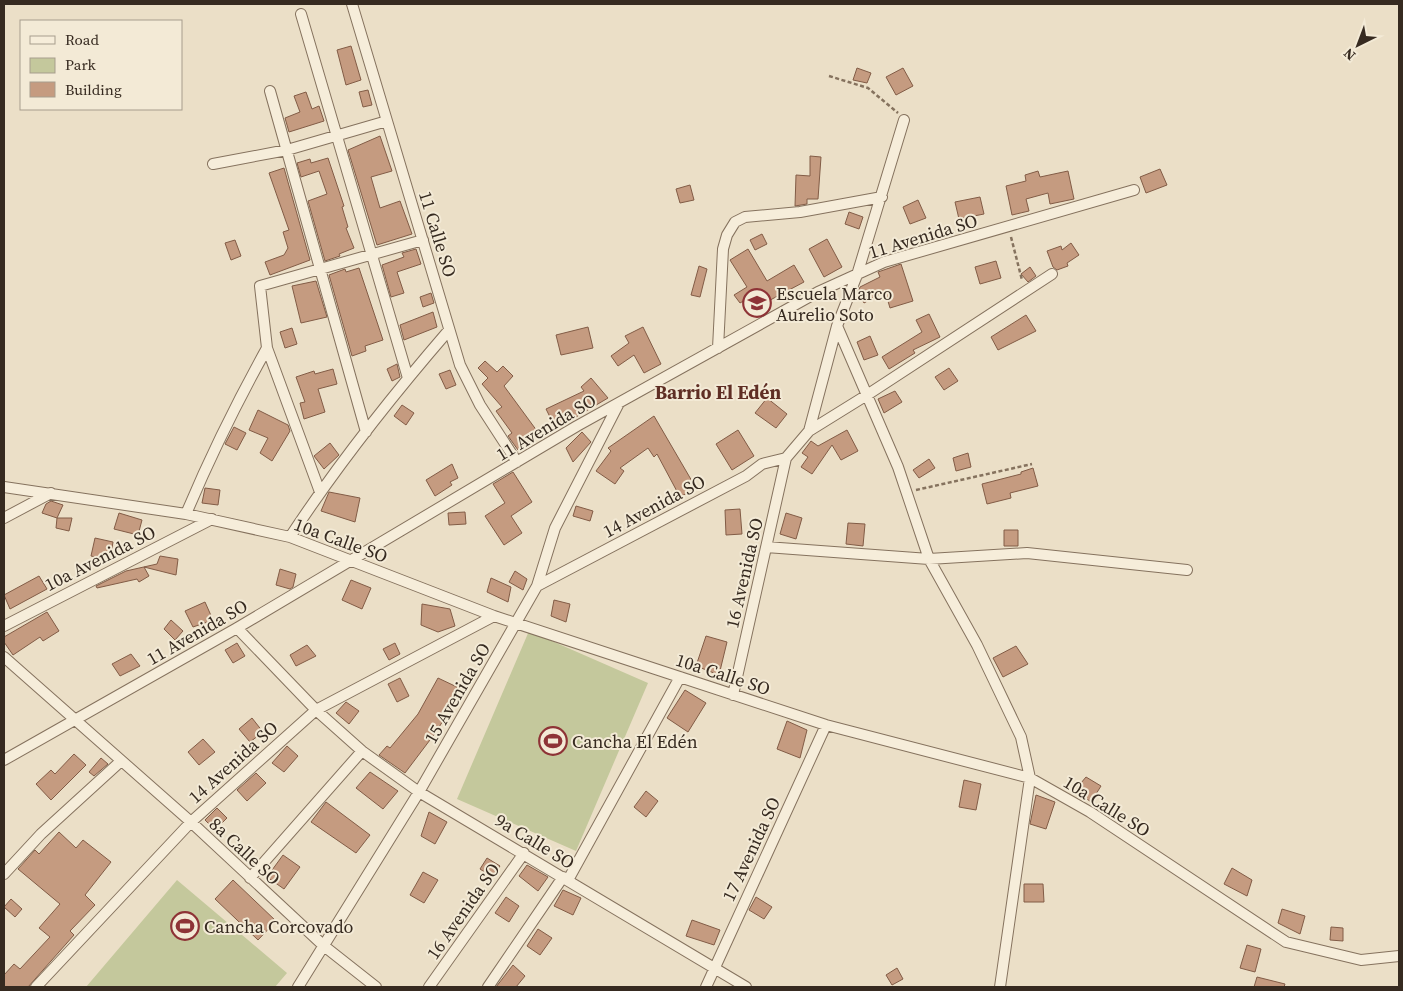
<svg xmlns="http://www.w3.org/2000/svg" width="1403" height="991" font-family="'Source Serif 4',serif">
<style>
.green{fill:#c4c89c}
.building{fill:#c59b80;stroke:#825c46}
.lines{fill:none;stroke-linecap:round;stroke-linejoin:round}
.minor-casing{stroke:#85725e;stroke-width:12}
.path{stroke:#85725e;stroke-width:2.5;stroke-dasharray:4 2.5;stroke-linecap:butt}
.minor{stroke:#f6edda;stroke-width:10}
.labels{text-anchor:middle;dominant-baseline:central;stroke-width:4;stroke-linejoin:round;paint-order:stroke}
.street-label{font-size:18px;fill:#362a20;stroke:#f3ead6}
.poi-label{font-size:18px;fill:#362a20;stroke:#f3ead6;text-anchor:start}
.neighbourhood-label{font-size:19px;font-weight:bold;fill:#5f2e24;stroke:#f3ead6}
</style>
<rect width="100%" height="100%" fill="#ebdfc7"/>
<path class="green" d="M529,631l119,52 -72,168 -119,-52z
M177,880l110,93 -12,14h-189z"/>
<path class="building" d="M351,46l10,34 -15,5 -9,-35z
M857,68l14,5 -4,10 -14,-3z
M903,68l10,18 -17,9 -10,-18z
M368,90l4,15 -9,2 -4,-15z
M306,92l6,17 7,-3 5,15 -35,11 -4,-14 15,-6 -6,-16z
M380,136l12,35 -21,6 9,31 20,-7 12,33 -35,11 -29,-95z
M810,156l11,1 -3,42h-11v5l-12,2 1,-31 14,1z
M328,158l16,48 -2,1 6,20 -2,1 8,20 -15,6 1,2 -15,5 -17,-60 19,-7 -8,-23 -18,6 -4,-14 13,-4 1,4z
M284,168l26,92 -40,15 -5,-13 19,-7 4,-7 -5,-16 6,-2 -20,-57z
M1160,169l7,16 -21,8 -6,-16z
M1038,171l2,6 28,-6 6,28 -24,5 -2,-11 -22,6 3,12 -17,4 -6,-29 20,-5 -1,-6z
M690,185l4,15 -14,3 -4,-14z
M980,197l4,17 -25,5 -4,-17z
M918,200l8,18 -16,6 -7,-17z
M849,212l14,5 -4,12 -14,-5z
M762,234l5,10 -12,6 -5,-10z
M827,239l15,28 -18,10 -15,-28z
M235,240l6,16 -10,4 -6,-17z
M1071,243l8,12 -12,8 1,3 -11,4 -4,-3 -6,-16 14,-5 1,4z
M416,249l5,15 -24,8 7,21 -13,4 -9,-32 22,-8 -2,-4z
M748,249l19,32 27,-16 10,17 -45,24 -7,-10 -12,7 -6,-8 13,-8 -17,-27z
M996,261l5,17 -21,6 -5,-17z
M901,264l12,37 -23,7 -5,-17 -21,12 -6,-11 2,-5 20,-10 -2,-5z
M699,266l8,3 -7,28 -9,-2z
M1030,267l6,9 -8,6 -7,-8z
M359,268l24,72 -18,6 1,5 -14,5 -23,-81 16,-6 1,3z
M316,281l11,36 -26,6 -9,-37z
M431,293l3,10 -11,4 -3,-10z
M433,312l4,15 -33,13 -4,-15z
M929,314l11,23 -27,13 2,3 -26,16 -7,-12 40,-25 -6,-12z
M1026,315l10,16 -38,19 -7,-13z
M588,327l5,21 -32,7 -5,-20z
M643,327l18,37 -17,9 -10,-18 -16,11 -7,-10 18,-13 -4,-7z
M292,328l5,16 -12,4 -5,-16z
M870,336l8,19 -14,5 -7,-18z
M485,361l12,11 6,-6 10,10 -9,10 36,49 -22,15 -10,-14 4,-3 -16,-22 6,-4 -20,-23 6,-6 -10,-10z
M397,364l3,13 -8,4 -5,-12z
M949,368l9,13 -14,9 -9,-13z
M333,369l4,15 -19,5 7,23 -21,7 -4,-16 5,-1 -9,-25 18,-6 1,3z
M450,370l6,15 -10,4 -7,-15z
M591,378l17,20 -49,29h-4l-9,-18 38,-18 -3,-4z
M895,391l7,11 -18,11 -6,-14z
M767,398l20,16 -11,14 -21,-15z
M402,405l12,8 -8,12 -12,-9z
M258,410l30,15 2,6 -18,30 -12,-8 8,-15 -19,-8z
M654,416l42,72 -16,9 -23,-43 -3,3 -6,-9 -28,20 4,3 -9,13 -19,-13 15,-20 -3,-3z
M234,427l12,6 -9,17 -12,-6z
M738,430l16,26 -22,14 -16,-26z
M847,430l11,21 -17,9 -9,-15 -20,29 -11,-7 7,-10 -6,-4 9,-12 7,5z
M582,432l9,10 -18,20 -7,-14z
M330,443l9,12 -15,14 -10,-13z
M968,453l3,14 -15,4 -3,-13z
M929,459l6,9 -16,10 -6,-8z
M452,464l6,14 -8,4 2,3 -17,11 -9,-16z
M1033,468l5,18 -28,7 1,5 -24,6 -5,-20 39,-10v-2z
M513,472l19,30 -21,14 11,17 -18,12 -19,-29 20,-13 -12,-19z
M205,488l15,2 -2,15 -16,-2z
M329,492l31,6 -5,24 -34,-11z
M51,501l12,4 -6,13 -15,-5 4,-9z
M576,506l17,5 -3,10 -17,-5z
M740,509l2,25 -16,1 -1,-25z
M465,512l1,12 -17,1 -1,-12z
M119,513l23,7 -4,15 -24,-6z
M786,513l16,5 -6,21 -16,-5z
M57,518h15l-3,13 -13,-3z
M848,523l17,1 -2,22 -17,-2z
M1004,530h14v16h-14z
M95,538l18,4 -3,18 -19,-4z
M160,556l18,3 -2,16 -32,-8 5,9 -10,6 -2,-3 -40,9 -1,-2 30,-15 31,-7z
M280,569l16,5 -3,13 -3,2 -14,-4z
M515,571l12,8 -4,11 -14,-8z
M39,576l8,13 -37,20 -6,-14z
M491,578l20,9 -3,15 -21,-10z
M351,580l20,8 -9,21 -20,-9z
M554,600l16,4 -4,18 -15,-6z
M205,602l8,18 -20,7 -8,-16z
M422,604l28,5 5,17 -17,6 -17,-7z
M47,612l12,19 -16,10 -3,-4 -27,18 -9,-13v-5z
M171,620l12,11 -8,9 -11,-11z
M706,636l21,6 -8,33 -23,-9z
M237,643l8,13 -12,7 -8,-13z
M395,643l5,11 -11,6 -6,-11z
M307,645l9,11 -20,10 -6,-11z
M1016,646l12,18 -25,13 -10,-19z
M131,654l9,12 -20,10 -8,-12z
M400,678l9,18 -12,6 -9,-18z
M438,678l19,9 -13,27 2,2 -10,16 -31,41 -26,-18 8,-9 3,2 28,-34z
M685,690l21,13 -18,29 -21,-14z
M346,702l13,9 -10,13 -13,-11z
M252,718l11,14 -13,10 -11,-13z
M787,721l20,9 -7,28 -23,-9z
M203,739l12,13 -16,13 -11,-13z
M287,746l11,10 -14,16 -12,-9z
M74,754l12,11 -35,35 -15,-16 15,-14 4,4z
M101,758l7,6 -14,12 -5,-4z
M370,772l28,19 -15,18 -27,-21z
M256,773l10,10 -19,18 -10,-11z
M1086,777l15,9 -10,16 -16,-12z
M964,780l17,4 -5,26 -17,-3z
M646,791l12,10 -12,16 -12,-10z
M1036,795l19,7 -9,27 -16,-5z
M326,802l44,33 -14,18 -45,-31z
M217,808l10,10 -12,12 -10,-10z
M429,812l18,10 -12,22 -14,-8z
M59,832l17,16 7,-8 28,22 -26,33 10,10 -25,26 4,4 -46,52h-24v-12l10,-11 6,5 30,-32 -11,-9 21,-24 -42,-35 17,-19 4,4z
M283,855l17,12 -16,22 -17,-12z
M487,858l13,8 -8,11 -12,-8z
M527,865l21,12 -10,14 -19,-15z
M1232,868l20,12 -5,16 -23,-12z
M423,872l15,8 -14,23 -14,-8z
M233,880l43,41 -18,19 -43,-41z
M1024,884h19l1,18h-20z
M563,890l18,8 -8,17 -19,-9z
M506,897l13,9 -10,16 -14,-9z
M756,897l16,10 -8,12 -15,-9z
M11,899l11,10 -7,8 -11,-10z
M1282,909l23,7 -5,18 -22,-11z
M692,920l28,10 -6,15 -28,-9z
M1331,927l12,1v13l-13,-1z
M538,929l14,9 -12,17 -13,-9z
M1247,945l14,4 -6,23 -15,-4z
M513,965l12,11 -9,11h-20z
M897,968l6,11 -11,6 -6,-10z
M1257,977l28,7 -1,3h-30z"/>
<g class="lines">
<defs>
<path id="minor" d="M352,4l108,361 20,40 37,57
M301,14l107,364
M270,91l96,341
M213,164l74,-14 100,-29
M837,326l61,141 31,92 48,86 44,92 9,41 -30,209
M718,348l5,-99 4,-14 8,-13 10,-5 55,-5 82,-15
M809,431l28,-105 20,-51 47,-155
M4,487l182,27 104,23 204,79 332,109 204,53 60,34 196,130 75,18 38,-4
M320,492l-53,-144 -7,-62 163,-46
M186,514c24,-57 51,-112 81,-166
M4,518l47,-25
M290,537c48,-73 102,-141 159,-207
M766,547l163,12 98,-6 160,17
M537,586l209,-110 16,-12 24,-6
M4,626l208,-107
M237,628l79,82 46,41 57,41 327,195
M4,657l187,165 133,124 52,41
M733,695l53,-237 23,-27 58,-36 185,-121
M4,760l233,-132 340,-202 241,-134 66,-30 250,-72
M4,874l37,-40 80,-73
M250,878l112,-127
M568,880l112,-203
M36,987l155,-165 125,-112 178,-94
M298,987l121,-195 118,-206 18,-58 64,-125
M429,987l95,-134
M488,987l75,-110
M706,987l120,-262"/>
</defs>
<use href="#minor" class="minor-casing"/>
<path class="path" d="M829,76l39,12 30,25
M1011,237l11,43
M916,490l116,-26"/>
<use href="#minor" class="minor"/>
</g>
<defs>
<symbol id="school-ring" viewBox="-11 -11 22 22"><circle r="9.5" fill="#f3ead6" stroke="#8e3336" stroke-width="1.5"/><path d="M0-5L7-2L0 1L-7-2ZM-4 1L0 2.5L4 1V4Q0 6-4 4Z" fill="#8e3336"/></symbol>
<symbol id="stadium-ring" viewBox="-11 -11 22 22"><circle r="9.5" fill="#f3ead6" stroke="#8e3336" stroke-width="1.5"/><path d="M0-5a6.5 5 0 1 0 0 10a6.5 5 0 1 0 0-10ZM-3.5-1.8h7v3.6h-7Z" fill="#8e3336"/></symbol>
</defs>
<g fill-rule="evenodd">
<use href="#school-ring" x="741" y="287" width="32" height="32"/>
<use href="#stadium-ring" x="537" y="725" width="32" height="32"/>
<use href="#stadium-ring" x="169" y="910" width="32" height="32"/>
</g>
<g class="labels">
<g class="street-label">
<text transform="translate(438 234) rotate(73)">11 Calle SO</text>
<text transform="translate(923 236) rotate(-17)">11 Avenida SO</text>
<text transform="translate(546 427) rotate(-31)">11 Avenida SO</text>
<text transform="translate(654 506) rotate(-28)">14 Avenida SO</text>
<text transform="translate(341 540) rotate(20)">10a Calle SO</text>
<text transform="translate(100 558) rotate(-27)">10a Avenida SO</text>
<text transform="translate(744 573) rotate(-77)">16 Avenida SO</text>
<text transform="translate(197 632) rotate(-30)">11 Avenida SO</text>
<text transform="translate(723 674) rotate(18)">10a Calle SO</text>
<text transform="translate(457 693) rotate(-60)">15 Avenida SO</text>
<text transform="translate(233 762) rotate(-42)">14 Avenida SO</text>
<text transform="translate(1107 806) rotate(32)">10a Calle SO</text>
<text transform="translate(535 841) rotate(31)">9a Calle SO</text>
<text transform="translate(751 849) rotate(-65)">17 Avenida SO</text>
<text transform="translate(245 851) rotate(43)">8a Calle SO</text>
<text transform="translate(463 911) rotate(-55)">16 Avenida SO</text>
</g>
<g class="poi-label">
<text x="776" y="293">Escuela Marco<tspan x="776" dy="21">Aurelio Soto</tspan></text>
<text x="572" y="741">Cancha El Edén</text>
<text x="204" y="926">Cancha Corcovado</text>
</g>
<g class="neighbourhood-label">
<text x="718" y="392">Barrio El Edén</text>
</g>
</g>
<rect width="1403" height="991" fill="none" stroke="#362a20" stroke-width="10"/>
<rect x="20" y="20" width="162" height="90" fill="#f3ead6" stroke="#a79d8d"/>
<rect x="30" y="36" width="25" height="8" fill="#f6edda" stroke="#a79d8d"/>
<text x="65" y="45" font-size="15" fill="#362a20">Road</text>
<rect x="30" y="58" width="25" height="15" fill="#c4c89c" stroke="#a79d8d"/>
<text x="65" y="70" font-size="15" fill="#362a20">Park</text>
<rect x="30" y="82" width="25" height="15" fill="#c59b80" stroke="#a79d8d"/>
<text x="65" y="95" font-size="15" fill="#362a20">Building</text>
<g transform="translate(1358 45) rotate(222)" stroke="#f3ead6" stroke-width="4" paint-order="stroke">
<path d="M0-4L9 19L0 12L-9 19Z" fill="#362a20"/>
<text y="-8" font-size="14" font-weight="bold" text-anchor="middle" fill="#362a20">N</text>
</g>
</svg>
